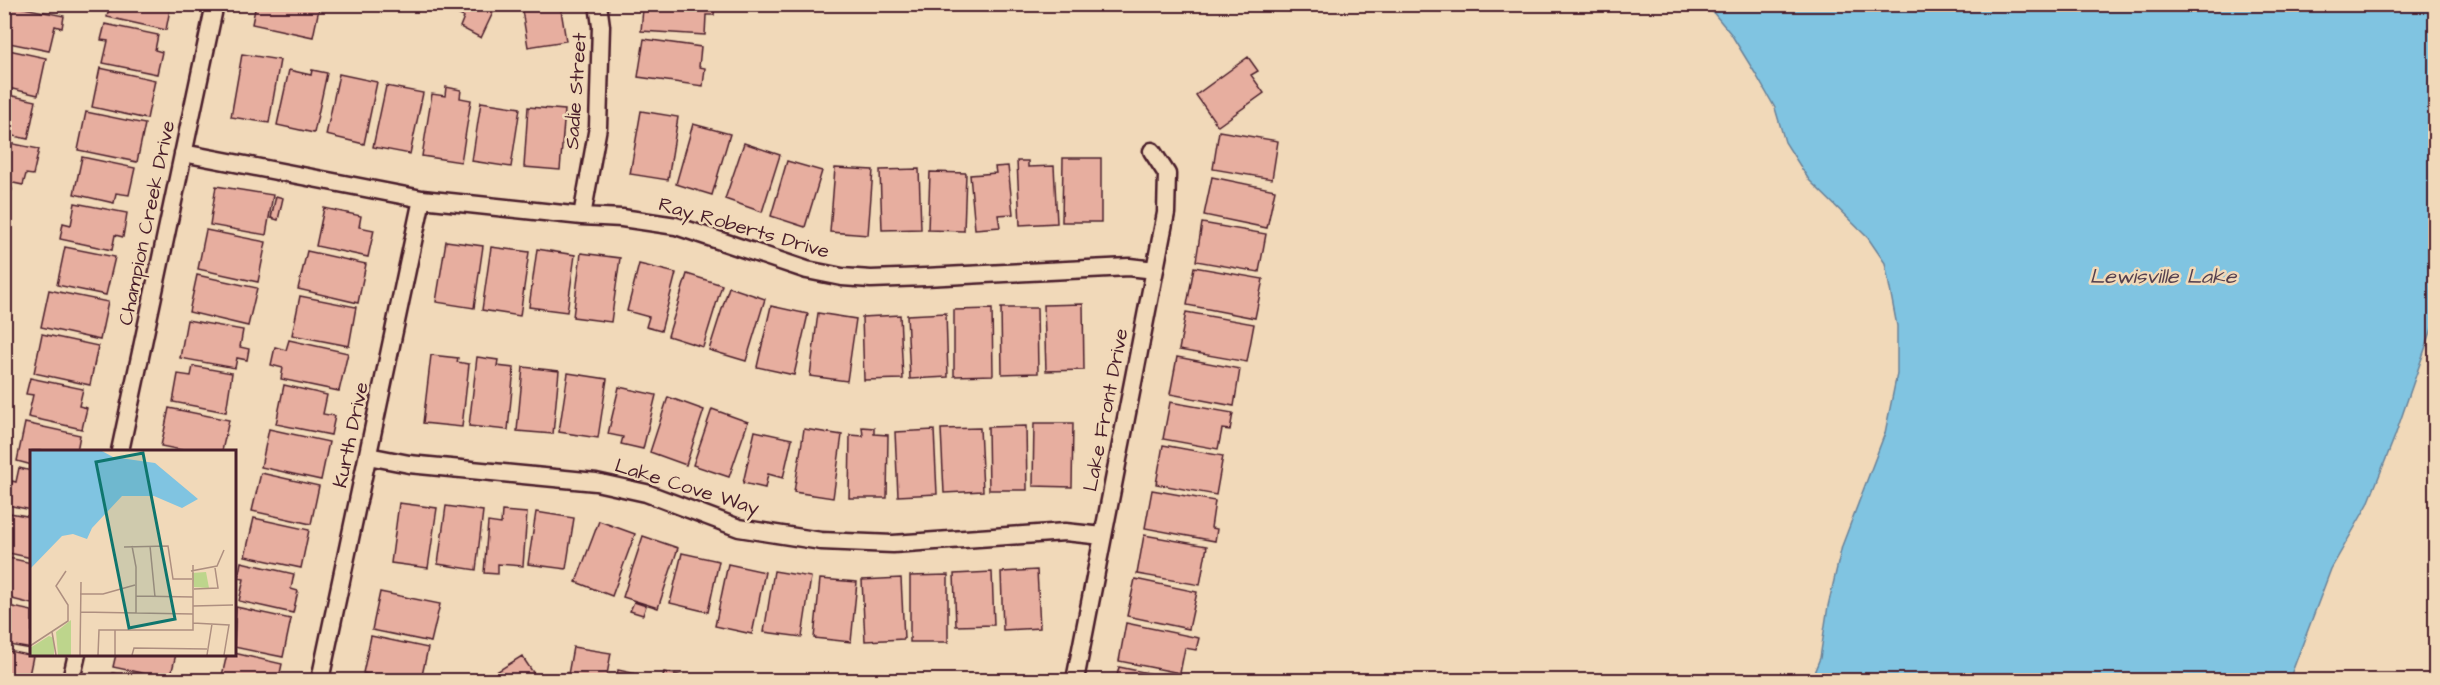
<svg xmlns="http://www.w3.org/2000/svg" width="2440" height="685" font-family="'Architects Daughter',sans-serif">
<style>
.water{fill:#80c4e1;stroke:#6a8298;stroke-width:1.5}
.building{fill:#e7ae9f;stroke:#4a1f2b;stroke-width:1.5}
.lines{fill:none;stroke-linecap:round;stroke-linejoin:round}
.street-casing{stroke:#4a1f2b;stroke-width:21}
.street{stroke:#f1d9b9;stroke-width:16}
.labels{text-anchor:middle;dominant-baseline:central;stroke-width:5;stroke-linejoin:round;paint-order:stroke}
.street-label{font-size:20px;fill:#4a1f2b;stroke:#f1d9b9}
.water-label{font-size:21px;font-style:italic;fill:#55404f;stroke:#f1d9b9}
.inset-road{fill:none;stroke:#ae8f80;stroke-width:1.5}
.view{fill:#0f766e;fill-opacity:0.15;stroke:#0f766e;stroke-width:3}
.inset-edge{fill:none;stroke:#4a1f2b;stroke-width:3}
</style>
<rect width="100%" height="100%" fill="#f1d9b9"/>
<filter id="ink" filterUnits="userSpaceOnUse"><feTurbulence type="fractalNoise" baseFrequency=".0167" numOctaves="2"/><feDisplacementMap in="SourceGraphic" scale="12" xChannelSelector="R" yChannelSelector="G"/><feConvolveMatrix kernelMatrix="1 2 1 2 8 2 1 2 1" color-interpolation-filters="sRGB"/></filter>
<g filter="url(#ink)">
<path class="water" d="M1707,5h728v315l-40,116 -27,68 -37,65 -42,111h-478l9,-22 8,-52 14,-60 43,-113 12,-59v-48l-12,-63 -17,-25 -59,-58 -24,-38 -10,-34 -20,-35 -24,-39z"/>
<path class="building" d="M4,4l60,12 -2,12 -7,-2 -6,25 -45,-9z
M110,4h61l-5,26 -59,-13z
M256,4h64l-7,33 -61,-13z
M456,4h41l-16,34 -21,-11 4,-10 -11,-5z
M521,4h39l6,37 -38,6z
M650,4h65l-1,11h-8l-1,20 -64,-4 2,-22 7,1z
M105,24l53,11 -3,15 7,2 -5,22 -54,-11 5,-22 -7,-1z
M644,39l57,8 -2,20 6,1 -2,18 -65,-9z
M4,49l42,9 -8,37 -34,-8z
M242,54l38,6 -11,63 -38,-6z
M1248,57l10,14 -7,4 13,18 -46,33 -22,-31z
M100,68l55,12 -8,39 -55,-12z
M289,70l22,5 1,-5 15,3 -13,60 -37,-8z
M339,74l38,8 -13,62 -38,-9z
M386,86l37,7 -13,61 -37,-7z
M446,87l15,3 -1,8 11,2 -10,62 -39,-6 10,-62 13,2z
M4,94l32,7 -8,38 -24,-5z
M481,102l39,6 -9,59 -39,-6z
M528,107l37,3 -5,60 -36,-3z
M641,111l37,6 -10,63 -38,-6z
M86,112l59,12 -8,38 -59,-12z
M693,124l37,10 -18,61 -36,-11z
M1219,131l59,10 -6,38 -59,-10z
M4,142l35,7 -6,26 -7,-1 -3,11 -19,-4z
M744,143l36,12 -18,57 -37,-13z
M82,157l53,11 -6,27 -13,-2 -2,10 -40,-9z
M1063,158h38v64h-39z
M787,161l35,10 -17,56 -34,-11z
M1017,161h11v6l26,-1 3,57 -37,2z
M1008,166l5,48 -15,1 2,12 -25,2 -5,-54 26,-2 -1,-6z
M835,168l38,2 -5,65 -38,-3z
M919,169l2,60 -39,1 -2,-60z
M930,172l36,1 -2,58 -36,-1z
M1212,177l63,13 -8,38 -63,-13z
M216,186l57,9 -7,40 -56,-10z
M4,187l8,2 -8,33z
M276,196l7,2 -5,22 -7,-2z
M75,203l52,10 -4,24 -8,-2 -3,15 -52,-11 3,-16 8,2z
M324,208l37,8 -2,11 15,3 -6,27 -52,-11z
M1202,223l64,11 -7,38 -63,-11z
M206,230l60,12 -8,40 -60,-13z
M446,241l37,5 -9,62 -38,-6z
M65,247l50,10 -9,38 -49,-10z
M491,247l38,5 -9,64 -38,-6z
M537,249l38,6 -8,57 -38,-5z
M307,251l59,13 -8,39 -60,-14z
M581,253l39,5 -9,64 -38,-5z
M639,264l37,9 -15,58 -15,-4 3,-10 -22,-6z
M1194,267l69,12 -8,39 -68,-13z
M687,274l35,11 -19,62 -35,-11z
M197,275l60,13 -9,38 -59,-14z
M729,287l36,12 -19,62 -37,-11z
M49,290l59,12 -8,38 -59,-13z
M300,296l56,11 -7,39 -57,-11z
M1083,304l1,66 -38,1 -2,-66z
M771,306l37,8 -14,61 -37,-8z
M1001,308h36l1,65 -36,1z
M992,309l1,66 -39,1v-66z
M1186,312l68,12 -7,38 -68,-12z
M818,313l38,6 -9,62 -37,-5z
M946,313l2,64 -38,2 -3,-64z
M900,315l3,64 -39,1 -2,-63z
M187,320l56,10 -3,17 9,2 -2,11 -10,-2 -2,10 -55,-10z
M42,334l56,12 -8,39 -56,-12z
M289,340l59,13 -9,38 -58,-12 2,-11 -12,-3 4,-18 11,3z
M431,355l27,3 -1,4 12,2 -7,63 -39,-4z
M477,357l21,3 -1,6 17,2 -6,62 -39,-4z
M1177,357l63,12 -6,37 -64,-12z
M193,366l39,7 -6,39 -53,-10 5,-28 13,2z
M523,367l36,4 -6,63 -36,-3z
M568,373l39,6 -9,59 -39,-6z
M30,378l53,11 -4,17 8,2 -5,21 -54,-12 5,-22 -7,-1z
M284,385l43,10 -4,19 12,2 -4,19 -55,-11z
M619,387l37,8 -13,54 -22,-5 2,-7 -15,-3z
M668,397l36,13 -18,55 -36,-13z
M1170,402l63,11 -3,17 -8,-1 -4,20 -55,-10z
M169,408l60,12 -7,31h-36l-25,-5z
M712,409l36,13 -19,55 -36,-12z
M25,423l55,12 -3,16h-45v14l-15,-4z
M1034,423h39l-1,64 -39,-1z
M1026,426l1,64h-38l-1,-63z
M862,427l12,1v6l14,1 -1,63h-38l1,-63 13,1z
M980,428l3,63 -39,2 -3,-64z
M269,429l60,13 -8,38 -60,-13z
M804,429l38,6 -9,63 -39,-6z
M934,430l3,64 -39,2 -3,-64z
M755,431l37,8 -9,39 -15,-4 -3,14 -22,-5z
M1163,445l60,11 -7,39 -60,-11z
M19,468l13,3v39l-25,-5 5,-24 4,1z
M261,473l58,13 -8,38 -59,-13z
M1152,490l63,11 -4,27 6,1 -2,12 -70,-13z
M399,503l38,5 -9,60 -37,-5z
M446,506l37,5 -7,59 -38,-6z
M502,511l25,2 -4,53 -25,-2v10l-14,-1 4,-51 13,2z
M4,512l28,5v41l-28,-6z
M536,512l38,6 -8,51 -38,-5z
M254,518l55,12 -8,38 -56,-12z
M599,521l36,13 -23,62 -36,-14z
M1144,535l63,11 -7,39 -63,-11z
M643,536l35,12 -20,60 -35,-11z
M682,553l37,8 -11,51 -38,-9z
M4,557l28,6v41l-28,-7z
M241,562l53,12 -3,15 7,2 -5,22 -54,-12 5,-22 -6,-1z
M728,564l37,8 -13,62 -37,-8z
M1037,570l3,58 -37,2 -2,-58z
M774,571l37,6 -9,60 -38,-5z
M992,572l2,53 -38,1 -2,-52z
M948,575v67h-38v-66z
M901,578l3,61 -39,2 -3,-61z
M820,579l37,3 -6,60 -37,-4z
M1135,579l62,13 -8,37 -62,-13z
M380,592l60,12 -9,38 -59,-12z
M634,602l12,4 -3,9 -13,-4z
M4,605l28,6v38l-28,-5z
M236,607l55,12 -8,38 -49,-10z
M1126,623l73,15 -3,12 -11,-2 -5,25 -61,-12z
M371,636l57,12 -7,32h-25l-33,-7z
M573,647l38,6 -5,27h-39z
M4,650l29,6 -5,24h-24z
M234,653l48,11 -3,14 -8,-1 -1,3h-49l6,-26z
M116,654h60l-6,25 -57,-12z
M522,656l16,24h-46l-2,-4z
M1119,667l63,13h-66z
M618,670l37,8v2h-39z
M664,672l38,8h-40z
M113,673l32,7h-34z"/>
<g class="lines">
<defs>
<path id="street" d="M183,153l239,46 160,17 40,2 54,8 131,44 35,7 29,2 54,-2 204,-10 26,3
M582,216l16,-89 3,-101 -3,-22
M120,451l95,-447
M368,456l41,8 187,18 50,11 93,35 82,13 72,3 172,-12 38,4
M71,680l6,-26
M320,680l102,-481
M1075,680l91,-467 1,-39 -15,-23"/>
</defs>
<use href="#street" class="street-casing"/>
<use href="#street" class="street"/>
</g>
</g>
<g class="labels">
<g class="street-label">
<text transform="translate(576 91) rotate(-86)">Sadie Street</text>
<text transform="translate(147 223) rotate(-78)">Champion Creek Drive</text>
<text transform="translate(744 228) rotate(16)">Ray Roberts Drive</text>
<text transform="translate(1106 410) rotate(-79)">Lake Front Drive</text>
<text transform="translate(351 435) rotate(-78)">Kurth Drive</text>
<text transform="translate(687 487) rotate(17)">Lake Cove Way</text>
</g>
<g class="water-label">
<text x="2163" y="276">Lewisville Lake</text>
</g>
</g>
<g transform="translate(30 450)">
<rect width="206" height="206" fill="#f1d9b9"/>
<path d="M176,122l3,16 -15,-1 -2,-14zM41,170v35h-13l-2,-23zM19,186l5,2v17h-24v-7z" fill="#bdd58c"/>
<path d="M0,0h70l13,7 42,6 43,36 -16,9 -28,-12h-32l-30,32 -5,11 -14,-5 -11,2 -32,33z" fill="#80c4e1"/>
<path class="inset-road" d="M102,96l4,21v46M120,96l5,51M94,97l44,-1 5,33h19M161,121l26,-5 7,-16M164,139l24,-1 -3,-20M50,144h23l32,-9M106,146l57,1M163,156l40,-1M50,162l113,2M163,173l36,2 -5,30M22,182l4,23M0,196l38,-25v-16l-12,-19 10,-15M50,205l1,-73M68,205l1,-25h94v-65M85,205v-25M102,205l2,-7 73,1M177,205l5,-31"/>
<path class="view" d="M113,3l32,166 -46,9 -33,-166z"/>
<rect width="206" height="206" class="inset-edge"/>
</g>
<rect width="2440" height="685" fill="none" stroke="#f1d9b9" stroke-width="24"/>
<rect x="12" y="12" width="2416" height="661" fill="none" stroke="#4a1f2b" stroke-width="2" filter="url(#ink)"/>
</svg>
